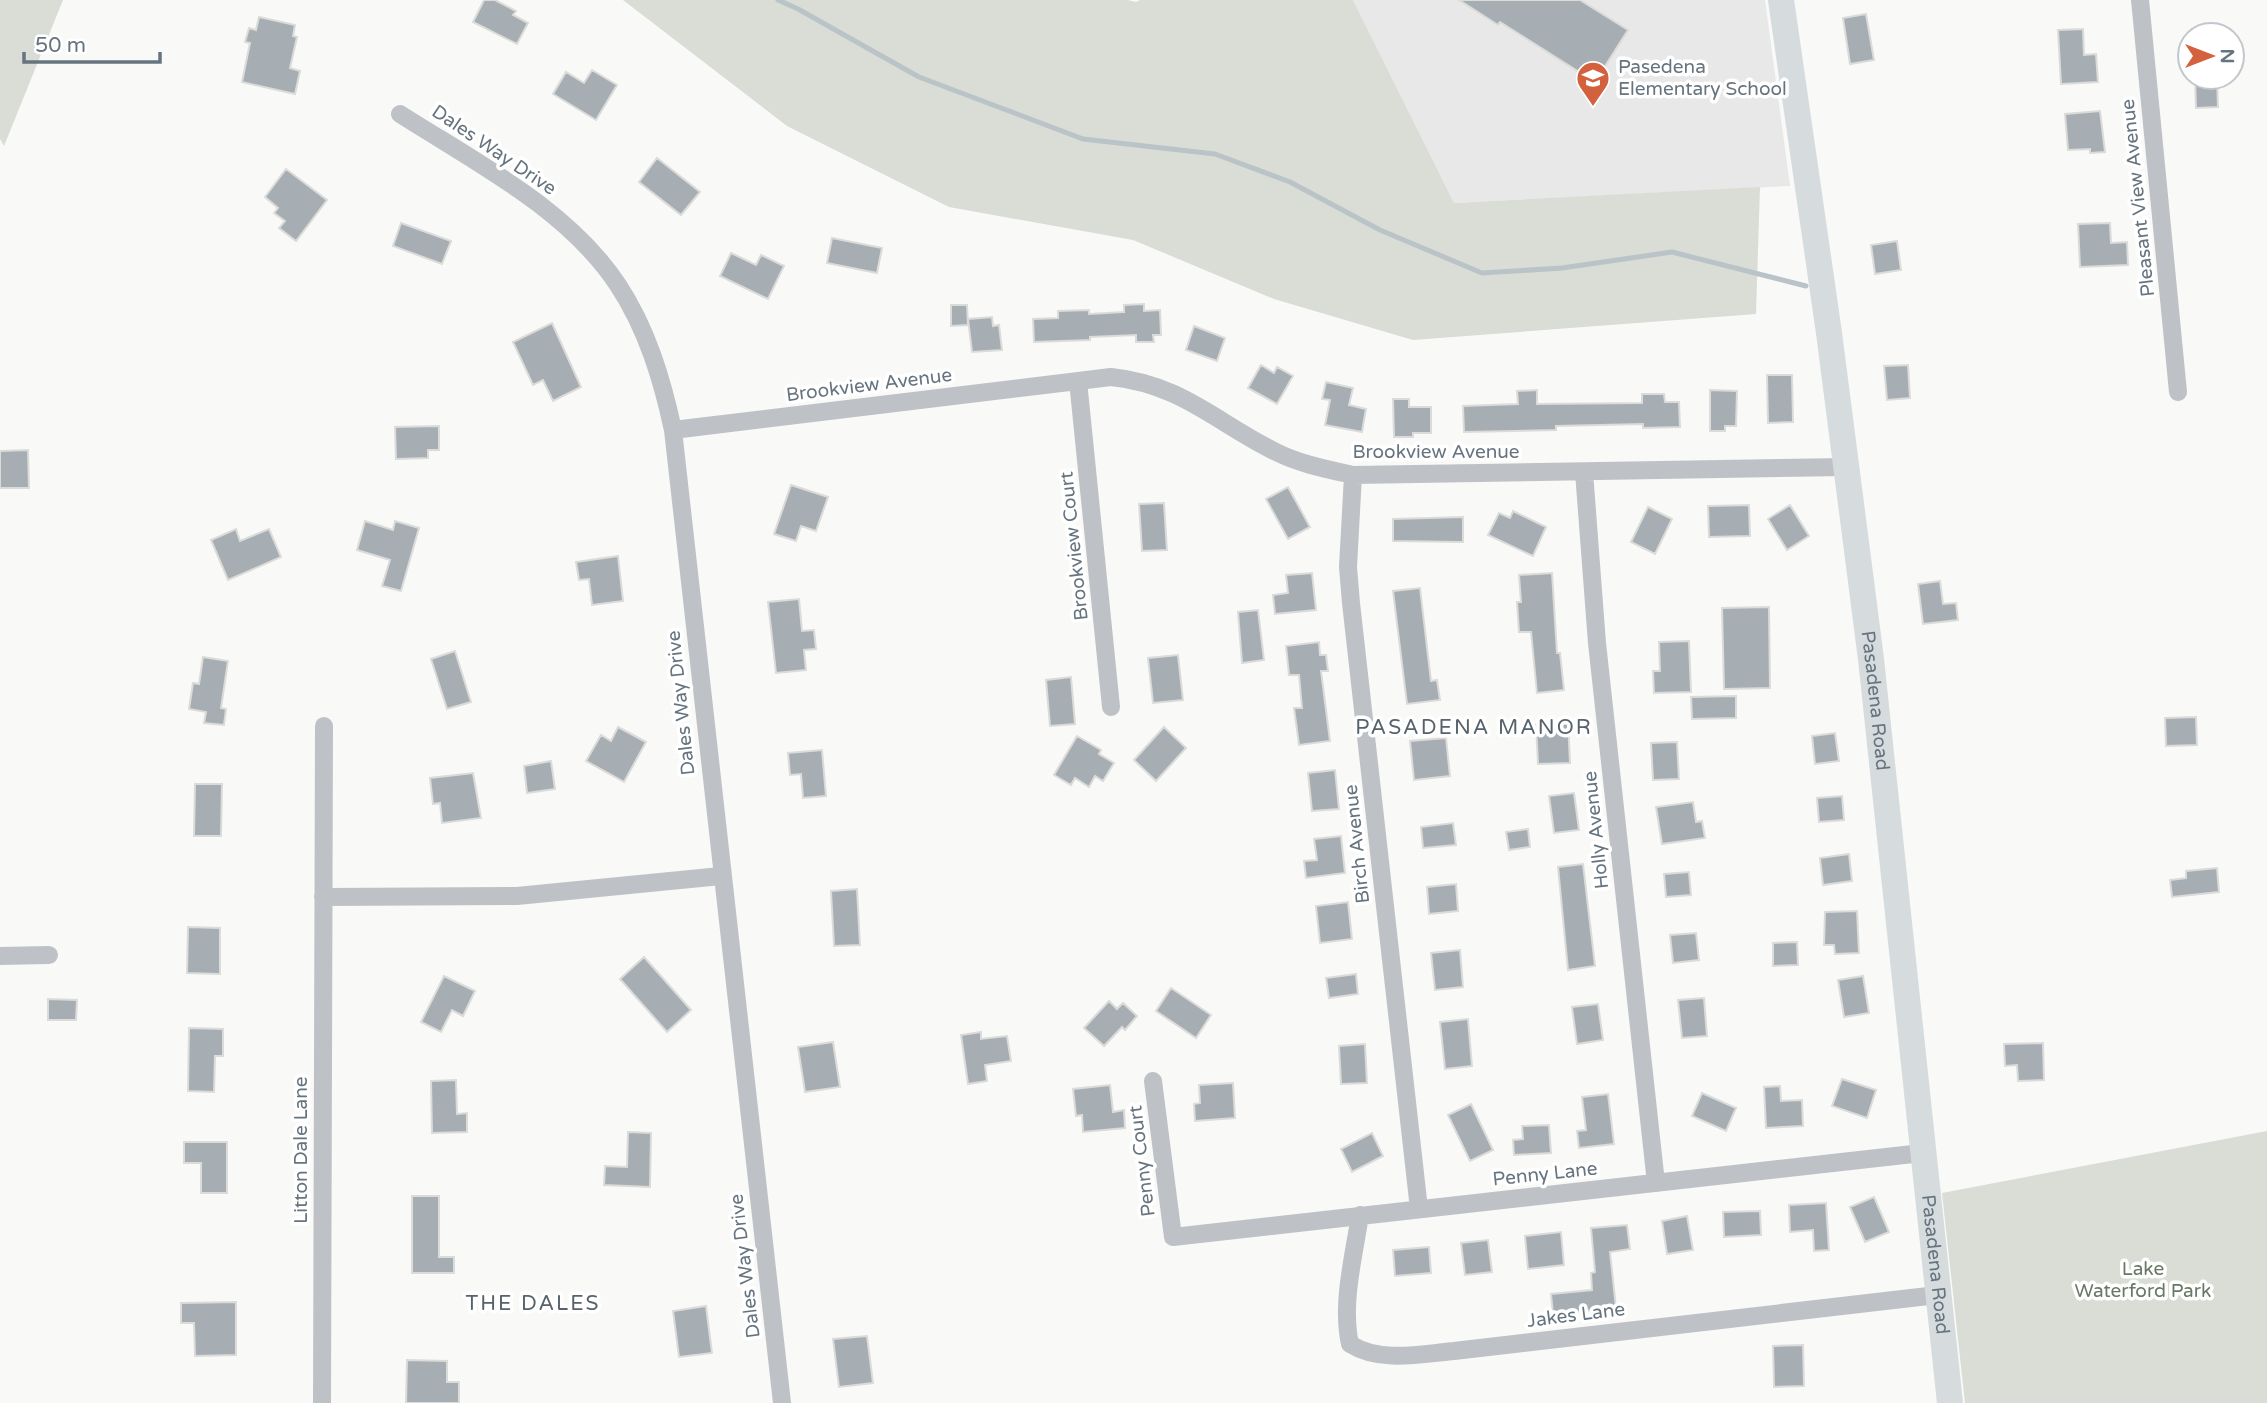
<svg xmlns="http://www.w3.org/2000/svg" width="2267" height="1403" font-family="'Varela Round',sans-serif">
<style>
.built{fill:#e7e8e7}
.green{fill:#d9ddd6}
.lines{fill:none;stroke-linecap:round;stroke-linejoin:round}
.stream{stroke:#bac3c7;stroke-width:5}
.building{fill:#a6aeb3;stroke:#dbdbd9;stroke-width:2}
.minor{stroke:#bec2c6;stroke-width:18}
.secondary{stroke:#d6dbde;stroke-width:26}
.labels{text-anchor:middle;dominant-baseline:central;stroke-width:7;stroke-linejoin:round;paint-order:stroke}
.poi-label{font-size:19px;fill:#66747f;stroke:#fff;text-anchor:start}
.street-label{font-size:19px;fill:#66747f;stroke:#fff}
.park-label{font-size:19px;fill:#687865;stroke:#fff}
.neighbourhood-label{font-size:21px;letter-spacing:2px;fill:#58626b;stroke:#fff}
</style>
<rect width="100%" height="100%" fill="#f9f9f7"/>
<path class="built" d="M1353,0h412l25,186 -336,17z"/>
<path class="green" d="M0,0h63l-59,146 -4,-7z
M623,0h505l8,2 4,-2h213l101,203 306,-16 -4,127 -343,26 -139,-41 -141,-59 -184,-33 -162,-81z
M2267,1131v272h-302l-23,-210z"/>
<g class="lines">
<path class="stream" d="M778,0l20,9 121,68 164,62 132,15 75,28 90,48 102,43 80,-5 110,-16 134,34"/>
</g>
<path class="building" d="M484,0h11l21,11 -3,4 15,8 -11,21 -44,-22z
M1459,0h121l48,30 -33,52 -95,-60 -2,3z
M1866,14l8,46 -24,4 -7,-46z
M259,17l36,8 -2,11 4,1 -7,31 10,3 -5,23 -53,-12 8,-39 -5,-1 4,-14 7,2z
M2083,29l1,26 12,-1 2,28 -37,2 -3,-54z
M592,70l25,15 -21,35 -43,-26 13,-22 18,11z
M2195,77h22l1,30 -22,1z
M2100,111l5,41 -15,1v-4l-22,1 -3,-36z
M657,158l43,34 -19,23 -42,-33z
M286,169l41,31 -31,41 -17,-13 6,-7 -11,-8 4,-5 -13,-11z
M401,223l50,18 -9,23 -49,-18z
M2110,223l1,20 16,-1 1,23 -48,2 -2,-43z
M832,238l50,10 -5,25 -50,-10z
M1897,241l4,29 -26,4 -4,-29z
M731,253l25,12 5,-10 23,11 -16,33 -48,-23z
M1144,304v7l16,-1 1,25h-8l1,7h-18v-7l-46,2v3l-56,2 -1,-23 25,-1v-7l31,-1v4l35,-2v-7z
M951,305h16l1,20 -17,1z
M992,317l1,9 6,-1 3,25 -30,2 -4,-33z
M552,323l29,64 -28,14 -10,-21 -10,5 -20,-43z
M1194,326l31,12 -8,23 -31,-11z
M1261,365l13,8 3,-6 16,9 -16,28 -29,-16z
M1908,365l2,33 -23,2 -3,-34z
M1767,375h25l1,47 -25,1z
M1326,382l27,6 -4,17 17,4 -4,23 -37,-7 5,-25 -8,-1z
M1537,390v14l105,-1v-9h22l1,8h14l1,25 -37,1v-4l-87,2v4l-92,2 -1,-26 55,-2 -1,-13z
M1710,390l27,1 -1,35h-11v5h-15z
M1393,399h16v8h22v26h-18v4h-19z
M439,426v24h-11v8l-32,1 -1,-32z
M28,450l1,38h-29v-37z
M791,485l37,12 -12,34 -15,-5 -5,15 -22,-7z
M1288,487l22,40 -22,12 -22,-40z
M1164,503l3,47 -25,1 -3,-47z
M1749,505l1,31 -41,1 -1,-31z
M1790,505l19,31 -22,14 -19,-31z
M1648,507l24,12 -17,35 -24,-12z
M1513,511l33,16 -13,29 -45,-21 11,-22 11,5z
M1463,517v25l-70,-1v-22z
M365,521l28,9 2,-9 24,7 -18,63 -19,-5 8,-26 -33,-10z
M236,529l4,12 29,-12 12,28 -53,23 -17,-40z
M618,556l5,45 -31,4 -3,-26 -10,1 -3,-18z
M1312,573l4,37 -41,4 -2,-19 15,-2 -2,-18z
M1552,573l5,80h3l4,37 -27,3 -6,-61h-12l-2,-30h4l-2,-27z
M1940,581l3,23 13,-1 2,17 -35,4 -5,-40z
M1420,588l11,93 6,-1 3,20 -33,4 -14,-113z
M799,599l3,32 12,-1 2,19 -12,1 2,20 -30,3 -8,-71z
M1769,607l1,81 -46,1 -2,-81z
M1258,610l6,50 -22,3 -4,-51z
M1689,641l2,51 -37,1 -1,-22h7l-1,-29z
M1319,642l1,13h6l2,16h-7l9,70 -31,4 -5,-37h8l-3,-33h-10l-3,-29z
M455,651l16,51 -24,7 -16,-50z
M1178,655l5,45 -30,3 -5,-45z
M203,657l25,4 -7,47 5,1 -2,16 -20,-2 2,-11 -17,-3 4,-26 6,1z
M1071,677l4,47 -25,2 -4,-46z
M1736,696v22l-44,1 -1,-22z
M2196,717l1,28 -31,1 -1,-28z
M1568,723l2,40 -32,1 -2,-39z
M618,727l28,15 -22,40 -38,-21 15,-26 10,6z
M1164,727l22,21 -30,33 -22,-21z
M1835,733l4,28 -24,3 -3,-28z
M1077,736l24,14 -2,4 15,9 -11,18 -8,-5 -6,11 -14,-9 -4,7 -17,-10z
M1446,738l4,38 -36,4 -4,-39z
M1677,742l2,37 -26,1 -2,-37z
M822,750l4,46 -23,2 -2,-24 -11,1 -2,-22z
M551,761l4,28 -28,4 -3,-27z
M1335,770l4,39 -27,2 -4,-38z
M473,773l8,45 -39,5 -2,-20 -7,1 -3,-26z
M195,784h27l-1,52h-27z
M1574,793l5,37 -25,3 -5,-37z
M1842,796l2,24 -25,2 -2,-24z
M1693,802l3,20 6,-1 3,17 -43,6 -6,-37z
M1453,823l3,22 -33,3 -2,-21z
M1528,829l2,18 -21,3 -3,-18z
M1341,836l4,37 -39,5 -2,-17 13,-1 -3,-21z
M1849,854l3,27 -29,4 -3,-27z
M1583,864l12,102 -27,4 -10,-103z
M2217,868l2,24 -47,5 -2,-17 16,-2v-7z
M1689,872l2,23 -25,2 -2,-23z
M1456,884l2,27 -29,3 -2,-27z
M857,889l3,56 -26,1 -3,-55z
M1348,902l4,37 -32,4 -4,-37z
M1857,911l2,42 -24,1 -1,-9h-10l1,-33z
M188,927l32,1v46l-33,-1z
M1696,933l3,27 -26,3 -3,-28z
M1797,942l1,23 -25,1v-23z
M1460,950l3,37 -28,3 -4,-37z
M644,957l47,53 -24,22 -47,-53z
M1356,974l2,20 -29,4 -3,-20z
M444,976l31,15 -12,25 -11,-6 -11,22 -20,-10z
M1863,976l6,37 -25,4 -6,-37z
M1171,988l40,27 -15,23 -40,-27z
M1704,998l3,38 -25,2 -4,-38z
M48,999l29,1 -1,20h-28z
M1109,1001l8,8 6,-6 14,13 -12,14 -3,-3 -18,19 -20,-18z
M1598,1004l5,36 -26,4 -5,-37z
M1468,1019l4,47 -27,3 -5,-47z
M189,1028l34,1v27h-8l-1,36 -26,-1z
M981,1032v7l26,-3 4,25 -26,4 2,16 -19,3 -7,-49z
M833,1042l7,45 -35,5 -7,-45z
M2043,1043l1,37 -26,1 -1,-16 -12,1 -1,-22z
M1365,1044l2,39 -26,1 -2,-38z
M1842,1079l34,11 -9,28 -35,-12z
M456,1080l1,34 10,-1v19l-35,1 -1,-52z
M1233,1083l2,35 -40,3 -1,-17 6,-1 -1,-18z
M1110,1085l3,27 11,-2 1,18 -42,4 -1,-17 -6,1 -3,-27z
M1780,1086l1,15 21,-1 1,26 -37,2 -2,-41z
M1702,1093l34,15 -10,23 -34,-15z
M1608,1094l6,50 -35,4 -2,-17 9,-1 -4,-33z
M1471,1104l22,46 -23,11 -22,-46z
M1549,1125l2,28 -37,2 -1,-15 10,-1 -1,-13z
M628,1132l23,1 -1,54 -46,-2 1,-19 22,1z
M1372,1133l11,23 -31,16 -11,-23z
M184,1142h43v51h-26v-30h-17z
M412,1196h27v61h15v16h-42z
M1874,1197l15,35 -24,10 -15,-35z
M1826,1203l3,47 -15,1 -1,-21 -23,2 -1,-27z
M1760,1211l1,24 -37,2 -1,-25z
M1687,1216l6,34 -26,4 -5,-33z
M1627,1225l3,24 -20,3 6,56 -63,6 -2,-20 41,-4 -1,-17 4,-1 -4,-44z
M1561,1232l3,33 -36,4 -3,-33z
M1488,1240l4,32 -27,3 -4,-32z
M1429,1247l2,26 -36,3 -2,-26z
M236,1302v53l-41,1 -1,-33h-13v-20z
M706,1306l6,47 -33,4 -6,-46z
M867,1336l6,47 -34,4 -6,-48z
M1803,1345l1,41 -30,1 -1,-41z
M407,1360l40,1v21h12v21h-53z"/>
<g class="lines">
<path class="minor" d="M2140,0l38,392
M400,114c75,48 168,95 218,171 29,44 44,94 55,145l109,973
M1078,381l33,326
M673,430l438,-53c70,7 106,46 165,75 24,12 50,17 77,23l493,-8
M1584,472l13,171 59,540
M1353,475l-5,92 3,36 68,606
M323,897l194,-1 204,-20
M0,956l49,-1
M1153,1081l20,156 749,-84
M1360,1215c-6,41 -19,88 -10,129 30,19 70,10 104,7l483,-56
M322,1403l2,-677"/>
<path class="secondary" id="s1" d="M1781,0l48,333 42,326 79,744"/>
</g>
<defs>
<symbol id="school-pin" viewBox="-11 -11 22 30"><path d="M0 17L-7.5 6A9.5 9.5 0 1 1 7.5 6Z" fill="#d3613d" stroke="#fff"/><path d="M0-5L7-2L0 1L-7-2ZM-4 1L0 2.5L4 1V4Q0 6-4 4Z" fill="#fff"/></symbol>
</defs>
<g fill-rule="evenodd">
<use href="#school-pin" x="1574" y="59" width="38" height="52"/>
</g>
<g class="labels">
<g class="poi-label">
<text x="1618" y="67">Pasedena<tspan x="1618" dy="22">Elementary School</tspan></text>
</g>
<g class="street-label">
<text transform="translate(494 150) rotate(34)">Dales Way Drive</text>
<text transform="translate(2138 198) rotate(-96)">Pleasant View Avenue</text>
<text transform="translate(869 385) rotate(-7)">Brookview Avenue</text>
<text x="1436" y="452">Brookview Avenue</text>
<text transform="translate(1074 546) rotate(-96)">Brookview Court</text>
<text stroke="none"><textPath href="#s1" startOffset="707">Pasadena Road</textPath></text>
<text transform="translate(681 703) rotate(-96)">Dales Way Drive</text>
<text transform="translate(1596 830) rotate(-96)">Holly Avenue</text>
<text transform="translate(1357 844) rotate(-96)">Birch Avenue</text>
<text transform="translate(301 1150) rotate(-90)">Litton Dale Lane</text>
<text transform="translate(1142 1161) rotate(-97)">Penny Court</text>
<text transform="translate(1545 1174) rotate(-6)">Penny Lane</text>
<text stroke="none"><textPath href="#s1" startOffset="1274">Pasadena Road</textPath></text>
<text transform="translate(745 1266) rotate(-97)">Dales Way Drive</text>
<text transform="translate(1576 1315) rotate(-7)">Jakes Lane</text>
</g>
<g class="park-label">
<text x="2143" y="1269">Lake<tspan x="2143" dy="22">Waterford Park</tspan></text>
</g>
<g class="neighbourhood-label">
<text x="1474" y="727">PASADENA MANOR</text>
<text x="533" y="1303">THE DALES</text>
</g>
</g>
<g transform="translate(2211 56) rotate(90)"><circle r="33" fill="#ffffff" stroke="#c2c7cc" stroke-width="2"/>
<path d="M0-5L12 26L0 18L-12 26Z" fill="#d3613d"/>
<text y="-10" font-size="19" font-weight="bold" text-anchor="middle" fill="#66747f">N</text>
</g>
<path d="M24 52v10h136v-10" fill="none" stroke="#66747f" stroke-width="3.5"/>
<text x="35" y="52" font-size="21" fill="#66747f" stroke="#ffffff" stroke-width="5" paint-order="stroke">50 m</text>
</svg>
